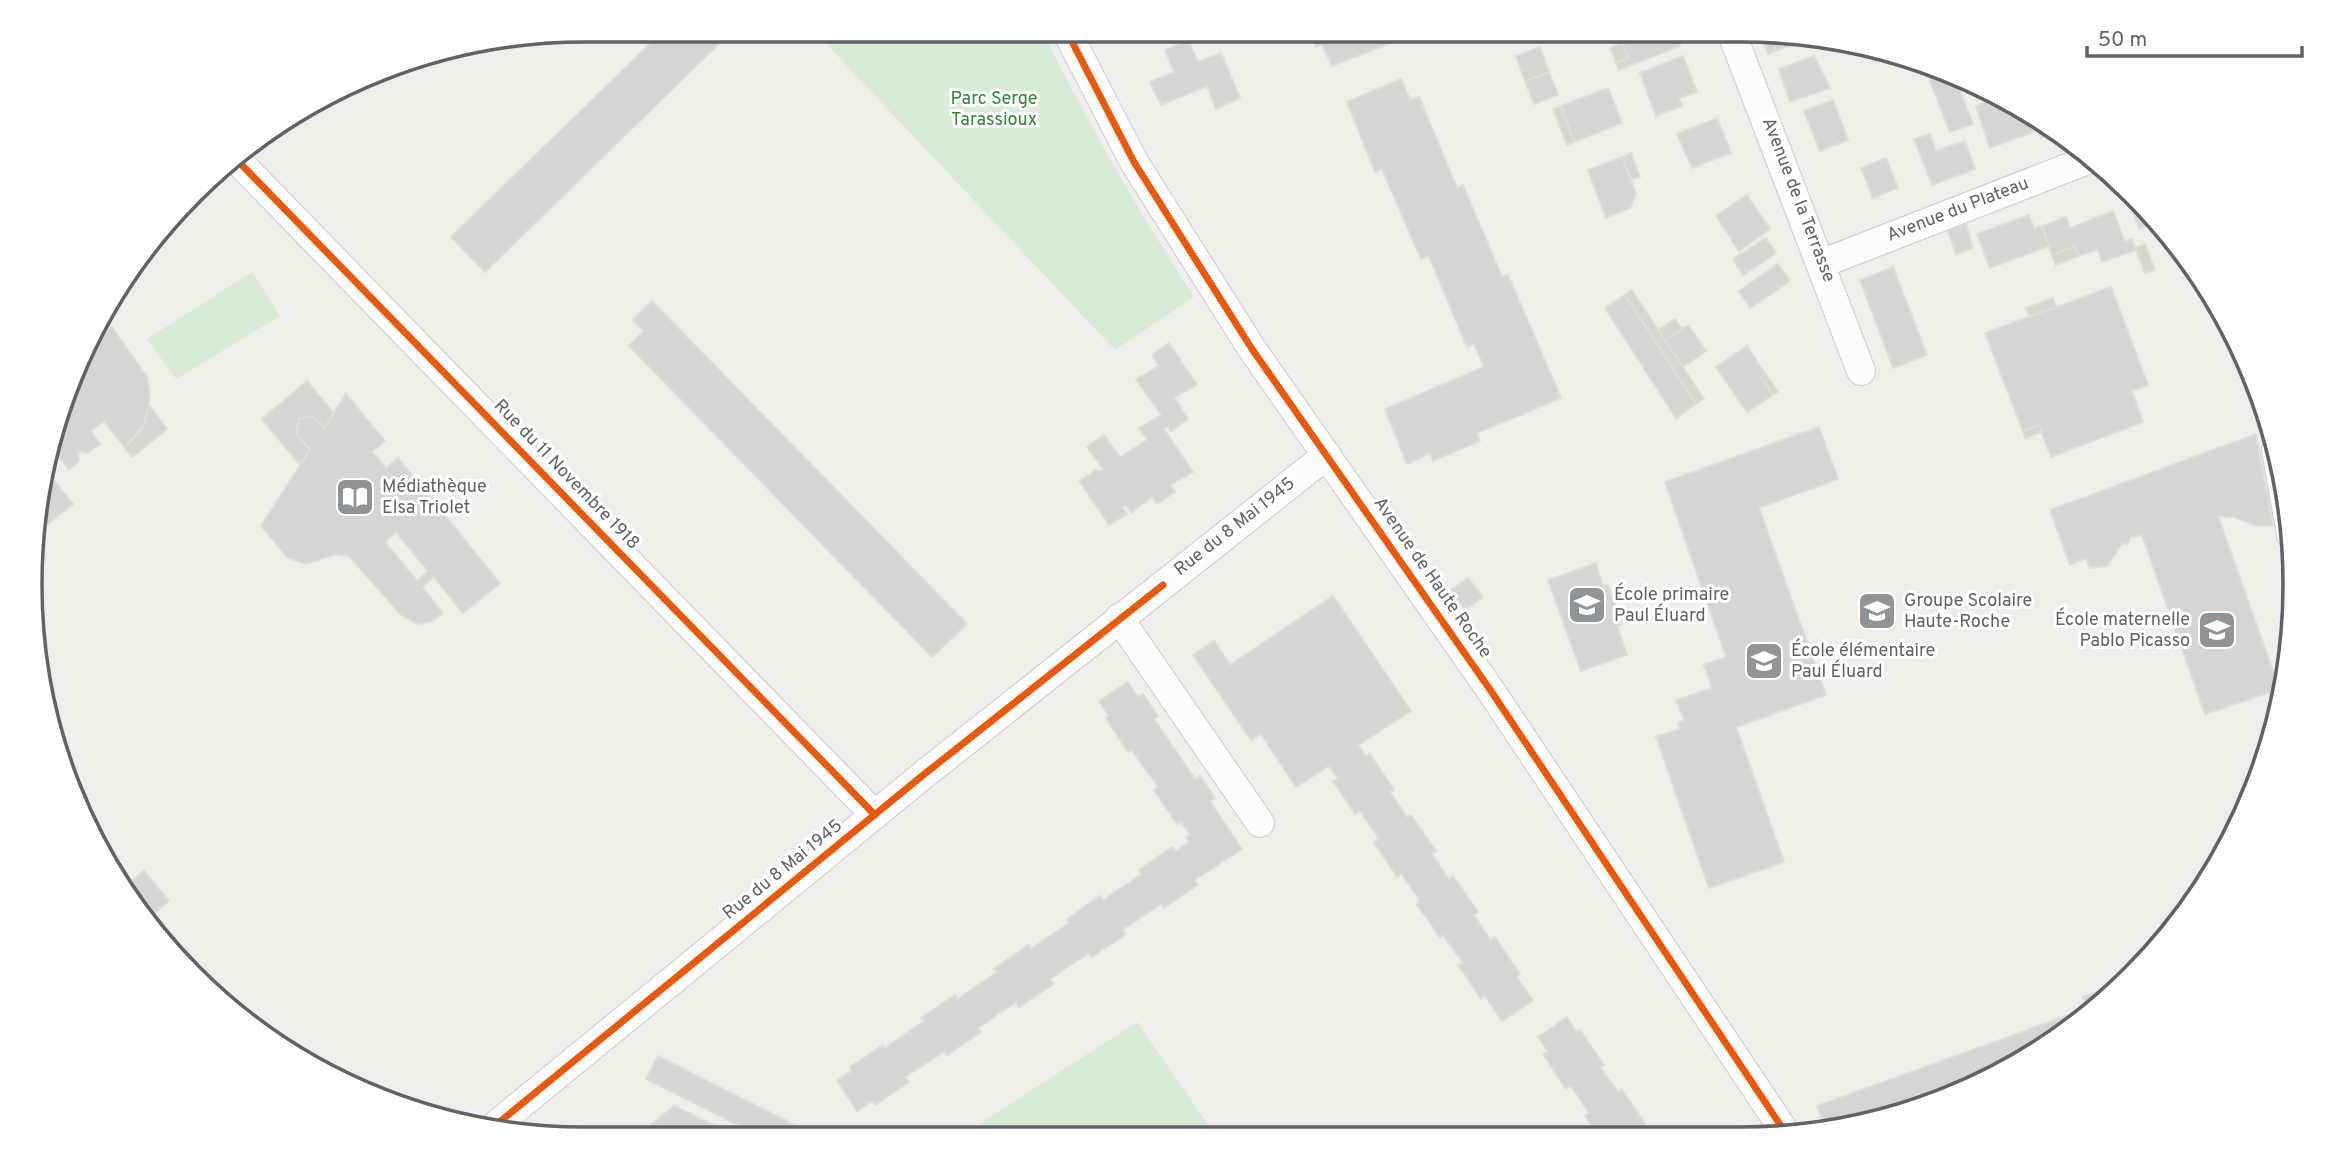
<svg xmlns="http://www.w3.org/2000/svg" width="2325" height="1169" font-family="Overpass,sans-serif">
<style>
.green{fill:#d8ebd6}
.building{fill:#d6d5d3;stroke:#deddd9;stroke-width:2;fill-rule:evenodd}
.lines{fill:none;stroke-linecap:round;stroke-linejoin:round}
.minor-casing{stroke:#cbcccc;stroke-width:30}
.minor{stroke:#fdfcfc;stroke-width:28}
.cycleway-casing{stroke:#fff;stroke-width:11}
.cycleway{stroke:#e8590c;stroke-width:7}
.labels{text-anchor:middle;dominant-baseline:central;stroke-width:6;stroke-linejoin:round;paint-order:stroke}
.park-label{font-size:18px;fill:#348238;stroke:#fff}
.street-label{font-size:18px;fill:#5f6368;stroke:#fff}
.poi-label{font-size:18px;fill:#5f6368;stroke:#fff;text-anchor:start}
.rim{fill:none;stroke:#5f6368;stroke-width:3.5}
</style>
<rect width="100%" height="100%" fill="#efeeea"/>
<path class="green" d="M813,30h229c45,93 96,180 152,267l-79,53z
M252,272l28,44 -104,63 -29,-40z
M1137,1022l79,114 -237,1 -6,-9z"/>
<path class="building" d="M664,30h69l-248,242 -34,-35z
M1309,30l73,1 6,13 -56,22 -10,-22 -6,3z
M1618,31h55l7,15 -61,24 -3,-7 12,-5z
M1768,31l8,20 -8,3 -8,-21z
M1768,31h8l38,6 -38,14z
M1188,40l10,22 23,-9 19,45 -24,11 -9,-23 -46,19 -11,-23 24,-10 -9,-22z
M1622,43l6,15 -12,5 -6,-15z
M1540,47l9,25 -24,9 -9,-25z
M1683,56l14,36 -18,6 3,8 -26,10 -16,-43z
M1814,56l16,32 -40,14 -11,-33z
M1930,66l24,9 19,49 -23,8 -25,-64z
M1549,72l9,23 -24,9 -9,-23z
M1401,79l9,21 9,-3 38,91 6,-3 39,92 6,-2 53,123 -84,35 3,8 -47,20 -3,-8 -23,11 -22,-55 99,-42 -10,-23 -7,3 -38,-91 -8,3 -39,-90 -7,3 -28,-70z
M1608,88l14,35 -48,19 -13,-36z
M2001,97l24,14 8,21 -43,16 -14,-42z
M1833,100l15,40 -28,11 -16,-40z
M1561,106l13,36 -7,3 -14,-36z
M2034,117l19,12 1,4 -13,5z
M1717,118l14,35 -39,15 -15,-34z
M1930,134l6,17 29,-10 10,28 -43,16 -18,-46z
M1631,153l9,24 -9,3 -9,-23z
M1622,157l14,37 -6,14 -24,10 -18,-48z
M1886,158l12,30 -25,10 -12,-30z
M2122,185l35,33 4,6 -22,4z
M1747,195l23,34 -31,22 -23,-35z
M2113,211l12,31 7,-3 4,11 -34,12 -4,-13 -19,7 -4,-10 -23,9 -10,-29 24,-9 4,11z
M2029,215l5,14 8,-3 7,20 -59,22 -13,-34z
M1966,224l7,24 -17,6 -8,-23z
M1766,238l10,15 -33,22 -10,-16z
M2145,244l10,26 -10,3 -10,-25z
M2075,246l4,10 -23,9 -4,-10z
M1778,264l12,17 -40,27 -11,-17z
M1893,267l34,88 -34,13 -33,-88z
M2111,287l37,98 -16,6 11,31 -92,35 -12,-32 -16,6 -38,-98z
M1632,290l72,109 -8,5 -71,-109z
M1625,295l71,109 -20,14 -71,-110z
M2053,298l3,9 -27,9 -3,-8z
M652,301l315,323 -35,33 -303,-311 15,-15 -11,-11z
M1675,319l7,10 -17,11 -7,-10z
M1688,325l18,26 -23,16 -18,-27z
M112,327l35,50 3,19 -5,26 -20,26 -21,-27 -13,10 9,13 -12,9 -10,-2 1,10 -10,8 -10,-12 -15,11 29,36 -34,27 1,-55 32,-104 20,-37 4,5z
M1169,343l28,42 -23,12 14,22 -17,12 -3,-5 -4,3 29,43 -23,13 5,7 -18,12 -5,-7 -21,16 -5,-9 -4,3 5,7 -18,11 -30,-44 17,-11 3,2 4,-3 -16,-22 17,-12 16,22 27,-17 -8,-12 22,-13 -25,-36 23,-13 -7,-11z
M1747,346l18,27 -4,4 12,18 -26,17 -31,-45z
M1765,373l13,19 -5,3 -12,-18z
M307,381l27,32 -10,15 -11,-12 -14,3 -3,14 14,17 -10,15 -38,-46z
M346,394l39,47 -13,11 14,16 12,-10 102,125 -37,30 -29,-36 -12,10 21,26 -12,9 -13,2 -17,-9 -52,-59 -13,-2 -30,10 -18,-6 -27,-32 49,-76 -14,-17 3,-14 14,-3 11,12zM396,532l32,39 -11,10 -32,-39z
M149,405l18,24 -35,28 -7,-9 18,-20z
M2039,425l3,7 -17,6 -2,-7z
M1819,427l19,52 -79,29 67,187 -90,32 48,135 -75,26 -53,-151 24,-8 -2,-6 6,-3 -8,-20 36,-12 -8,-23 22,-8 -61,-175z
M2256,434l17,91 -16,1 -23,-9 -16,-1 63,178 -10,4 -3,-5 -63,21 -63,-179 -11,2 -4,7 -4,-1 -16,23 -17,2 -4,-10 -16,7 -20,-55z
M1596,563l7,23 5,-2 14,40 -5,2 10,29 -46,16 -33,-91z
M1468,578l15,19 -18,13 -14,-20z
M1333,596l78,115 -53,34 8,11 4,-2 24,36 -4,2 17,25 4,-2 25,36 -4,3 17,25 4,-3 25,36 -4,3 16,25 5,-3 25,37 -3,3 16,24 -31,20 -17,-25 -4,3 -12,-18 -11,-16 5,-2 -20,-28 -3,3 -12,-18 -12,-16 4,-3 -19,-28 -4,4 -23,-35 5,-3 -19,-28 -5,3 -22,-33 5,-2 -9,-13 -33,21 -35,-53 -10,6 -58,-85 21,-14 16,24z
M1128,682l10,15 5,-3 15,22 -4,3 41,60 5,-3 15,22 -5,3 32,48 -47,31 3,5 -34,23 -3,-4 -39,26 4,4 -34,23 -3,-4 -39,26 4,5 -35,23 -3,-5 -38,26 3,4 -34,23 -2,-4 -40,26 4,5 -34,23 -3,-4 -15,10 -20,-31 15,-9 -2,-4 33,-22 2,3 39,-27 -3,-3 34,-23 3,4 39,-27 -3,-3 34,-24 2,4 39,-26 -3,-3 34,-24 3,4 39,-26 -3,-4 33,-23 4,4 13,-9 -3,-5 4,-2 -9,-13 -4,2 -23,-34 4,-3 -26,-37 -4,2 -22,-34 3,-2 -10,-15z
M144,871l25,30 -19,16 -23,-32z
M2114,986l2,4 -38,35 -125,72 -127,34 -9,-25 271,-98 -5,-11z
M1567,1017l9,15 4,-2 24,35 -4,2 18,25 4,-2 24,35 -3,3 4,7h-49l-13,-19 4,-3 -18,-27 -5,3 -23,-35 5,-2 -10,-15z
M658,1056l143,72 -5,9h-34l-116,-58z
M674,1106l67,32h-106z"/>
<g class="lines">
<defs>
<path id="minor" d="M1066,30l68,132 118,187 239,342 296,444
M1731,31l130,340
M234,157l641,658
M1823,263l270,-105
M2276,450l15,85
M1119,618l141,205
M491,1129l431,-353 405,-321"/>
</defs>
<use href="#minor" class="minor-casing"/>
<use href="#minor" class="minor"/>
<defs>
<path id="cycleway" d="M1066,30l68,132 118,187 239,342 296,444
M234,157l641,658
M491,1129l431,-353 241,-191"/>
</defs>
<use href="#cycleway" class="cycleway-casing"/>
<use href="#cycleway" class="cycleway"/>
</g>
<defs>
<symbol id="library-square" viewBox="-11 -11 22 22"><rect x="-9" y="-9" width="18" height="18" rx="4" fill="#919496" stroke="#fff"/><path d="M-6-4Q-3-5.5-.7-3.5V5Q-3 3-6 4ZM6-4Q3-5.5 .7-3.5V5Q3 3 6 4Z" fill="#fff"/></symbol>
<symbol id="school-square" viewBox="-11 -11 22 22"><rect x="-9" y="-9" width="18" height="18" rx="4" fill="#919496" stroke="#fff"/><path d="M0-5L7-2L0 1L-7-2ZM-4 1L0 2.5L4 1V4Q0 6-4 4Z" fill="#fff"/></symbol>
</defs>
<g fill-rule="evenodd">
<use href="#library-square" x="333" y="475" width="44" height="44"/>
<use href="#school-square" x="1565" y="583" width="44" height="44"/>
<use href="#school-square" x="1855" y="589" width="44" height="44"/>
<use href="#school-square" x="2195" y="608" width="44" height="44"/>
<use href="#school-square" x="1742" y="639" width="44" height="44"/>
</g>
<g class="labels">
<g class="park-label">
<text x="994" y="99">Parc Serge<tspan x="994" dy="21">Tarassioux</tspan></text>
</g>
<g class="street-label">
<text transform="translate(1798 200) rotate(69)">Avenue de la Terrasse</text>
<text transform="translate(1958 210) rotate(-21)">Avenue du Plateau</text>
<text transform="translate(566 475) rotate(46)">Rue du 11 Novembre 1918</text>
<text transform="translate(1235 527) rotate(-38)">Rue du 8 Mai 1945</text>
<text transform="translate(1432 578) rotate(55)">Avenue de Haute Roche</text>
<text transform="translate(783 870) rotate(-39)">Rue du 8 Mai 1945</text>
</g>
<g class="poi-label">
<text x="382" y="487">Médiathèque<tspan x="382" dy="21">Elsa Triolet</tspan></text>
<text x="1614" y="595">École primaire<tspan x="1614" dy="21">Paul Éluard</tspan></text>
<text x="1904" y="601">Groupe Scolaire<tspan x="1904" dy="21">Haute-Roche</tspan></text>
<text x="2190" y="620" text-anchor="end">École maternelle<tspan x="2190" dy="21">Pablo Picasso</tspan></text>
<text x="1791" y="651">École élémentaire<tspan x="1791" dy="21">Paul Éluard</tspan></text>
</g>
</g>
<path d="M0 0H2325V1169H0ZM584 42H1741A542 542 0 0 1 2283 584V585A542 542 0 0 1 1741 1127H584A542 542 0 0 1 42 585V584A542 542 0 0 1 584 42Z" fill="#fff" fill-rule="evenodd"/>
<path class="rim" d="M584 42H1741A542 542 0 0 1 2283 584V585A542 542 0 0 1 1741 1127H584A542 542 0 0 1 42 585V584A542 542 0 0 1 584 42Z"/>
<path d="M2087 46v10h215v-10" fill="none" stroke="#5f6368" stroke-width="3.5"/>
<text x="2098" y="46" font-size="21" fill="#5f6368" stroke="#ffffff" stroke-width="5" paint-order="stroke">50 m</text>
</svg>
